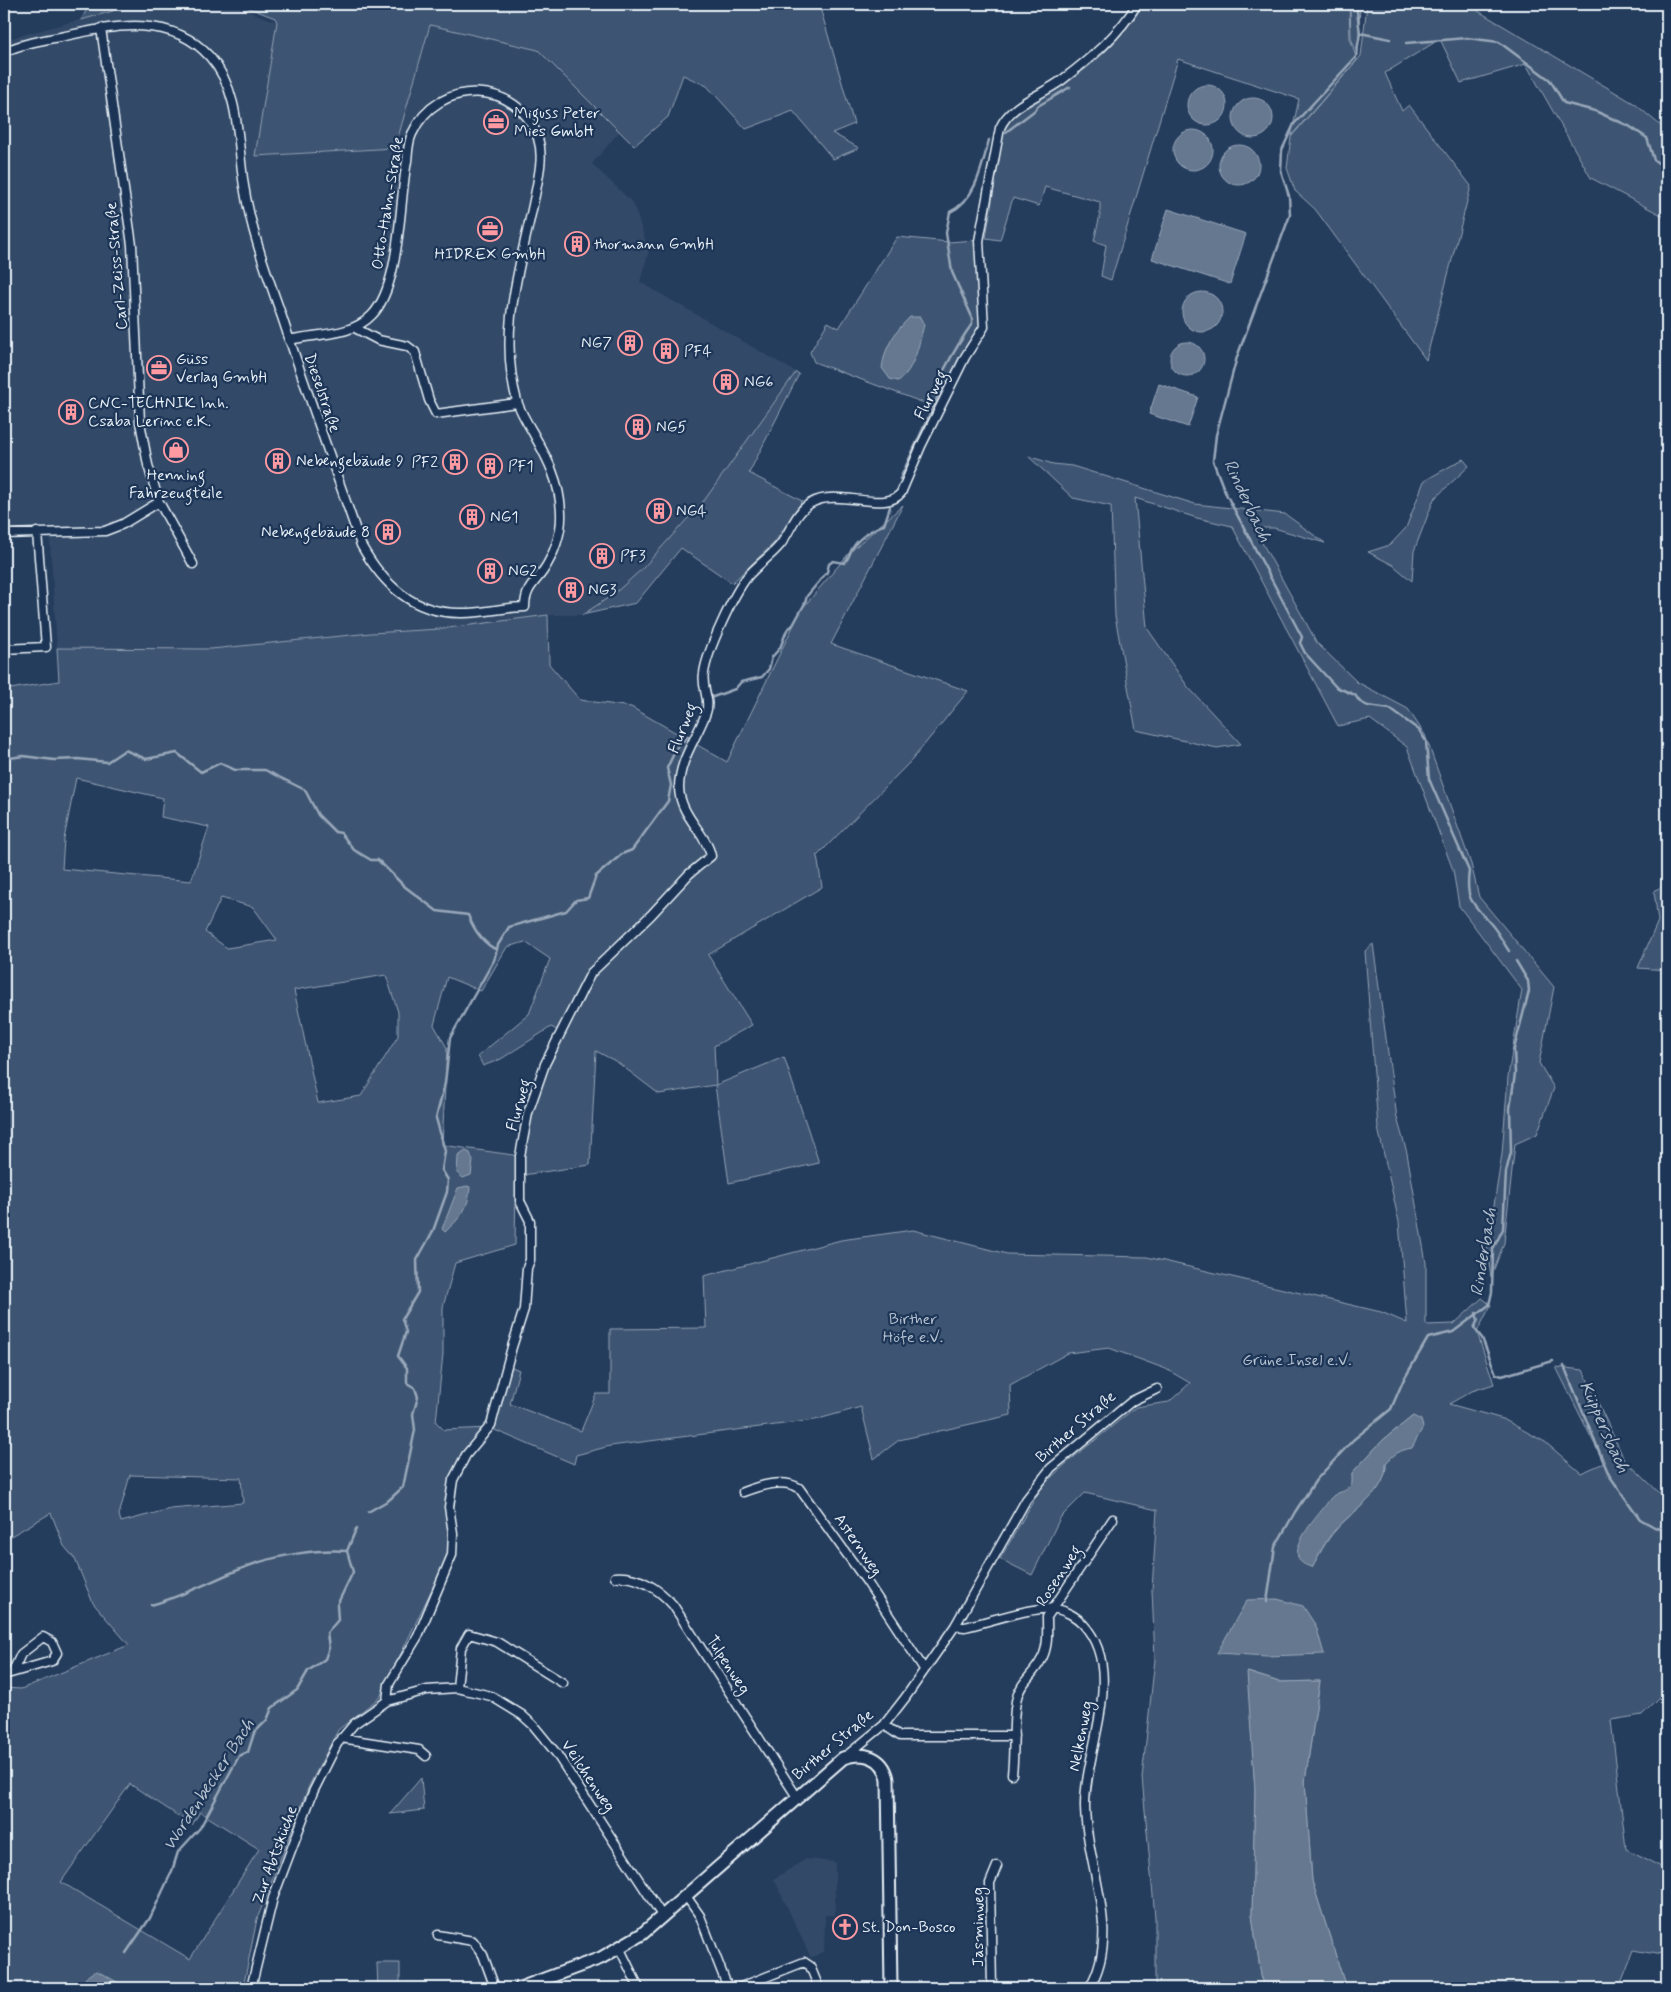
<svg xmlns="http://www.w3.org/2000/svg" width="1671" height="1992" font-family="Mynerve,sans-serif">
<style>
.built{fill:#334a68}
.green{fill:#3e5472;stroke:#93a2b5;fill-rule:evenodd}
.water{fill:#657890;stroke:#99a8ba}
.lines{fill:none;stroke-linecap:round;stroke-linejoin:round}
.stream{stroke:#99a8ba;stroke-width:2.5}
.street-casing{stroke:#e8f1f8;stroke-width:11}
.secondary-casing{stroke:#e8f1f8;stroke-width:15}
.street{stroke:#1d3557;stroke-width:8}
.secondary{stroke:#1d3557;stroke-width:11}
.labels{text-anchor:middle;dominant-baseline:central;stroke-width:4.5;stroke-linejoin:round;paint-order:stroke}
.poi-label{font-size:16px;fill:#e8f1f8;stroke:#1d3557;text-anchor:start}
.street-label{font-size:16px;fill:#e8f1f8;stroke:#1d3557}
.park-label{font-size:16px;fill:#b5c2d0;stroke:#1d3557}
.water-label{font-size:18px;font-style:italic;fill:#b4c1ce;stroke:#1d3557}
</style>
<rect width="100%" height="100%" fill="#253d5d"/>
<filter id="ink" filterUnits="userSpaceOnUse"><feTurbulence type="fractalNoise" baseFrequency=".02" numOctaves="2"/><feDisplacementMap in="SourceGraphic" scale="10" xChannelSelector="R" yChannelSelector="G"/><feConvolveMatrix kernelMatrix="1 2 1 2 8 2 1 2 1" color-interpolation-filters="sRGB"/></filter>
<g filter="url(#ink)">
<path class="built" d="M118,4h123l-1,4 37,14 -21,134 139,-8 35,-123 108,25 82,81 -28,33 41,39 16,48 -9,31 156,90 -90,126 -63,70 -29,26 -32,21h-34l-108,14 -69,4 -160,16 -154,-1 -8,-122 -45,3v-489l109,-29z
M806,1859l29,3v53h-10l-1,36 -13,7 -37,-79z"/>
<path class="green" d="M90,4h28l-5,7 -32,9z
M244,4h575l35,120 -22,9 27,15 -26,11 -40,-48 -47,18 -39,-43 -24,-11 -15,42 -34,29 -96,-96 -108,-25 -35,123 -140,8 22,-134 -2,-4 -31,-12z
M1144,4h205l1,34 7,22 -66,76 8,-37 -121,-40 -67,221 -10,-4 5,-31 -12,-4 6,-26v-13l-55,-15 -6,19 -26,-8 -13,42 -14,-2 19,-117c38,-24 84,-48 114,-84 9,-10 17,-22 25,-33z
M1350,4h10l-2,52 -7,-18z
M1367,4h110l1,7 157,93 32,27v87l-76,-40 -65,-114 -65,19 -21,-44 -55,34 17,38 7,-6 62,81 -45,174 -111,-151 -20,-18 -8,-23 4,-31 70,-81z
M897,237l52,5 26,-2 5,86 -45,81 -121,-45 -4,-10 18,-30 11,6z
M796,372l3,2 -50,99 53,28 -27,41 -43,41 -51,-35 -45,55 -54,12 32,-21 29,-26 63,-70z
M1028,456l25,8 19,2 123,38 90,10 40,29 -51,-15h-20l63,115 40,39 51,27 17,26 46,129 8,33 75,90 -15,76 15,25 -17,46 -22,10 -11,99 -13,34 -4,-27 15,-96 6,-77 14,-87 -63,-84 -6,-36 -46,-123 -37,-28 -32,7 -106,-200 -35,-8 -62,-20 12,130 41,59 53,57 -24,4 -81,-18 -21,-114 -4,-110 -38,-8z
M1463,459l6,7 -35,33 -20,52 -2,30 -19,-16 -25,-13 22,-7 16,-17 18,-47z
M903,505l-72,139 137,47 -57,70 -94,95 5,31 -114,68 44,70 -38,21 2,39 68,-28 35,106 -90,20 -14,-98 -56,9 -42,-32 -21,-11 -6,114 -74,11 -1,69 -60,18 -12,44v47l-7,68 8,8 46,-2 22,-61 7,3 -9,34 71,27 15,-37h14v-65l96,-1 -2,-52 137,-36 72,-10 94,24 140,3 234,55 26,11 -8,-101 -21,-94 -13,-177 8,-7 24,174 10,35 19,110v62l28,-1 28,-26 9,7 -14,27 17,52 -22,7 -23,13 54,15 42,23 36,31 23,-10 -48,-96 27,3 41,89 43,41v206l-7,-9 -18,18 -31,5 15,129 41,21v86l-33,-6 -13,33 8,5h-283l-34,-107 -7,-100 15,-100 -41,1 -31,-10 7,119 -3,124 11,73h-108v-71l-13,-139 13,-119 -3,-69 5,-80 -72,-17 -25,25 -28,57 -32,-16 42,-73 26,-24 68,-55 33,-5 21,-19 -24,-14 -57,-21 -41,5 -58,32 1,30 -112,25 -25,19 -13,-52 -46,13 -205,26 -34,9 -2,9 -84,-36 -31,34 -12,44 2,44 -3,10 -66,137 -42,33 -29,56 -52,133 -14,69h-239v-300l17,1 108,-44 -36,-42 -18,-44 -11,-13 -13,-33 -47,27v-850l55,-9 -2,-33 154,1 160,-16 69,-4 108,-14 1,49 31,36 51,7 96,55 74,-152 49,-58zM76,778l87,20 -2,19 48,10 -18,54 -129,-12 2,-30zM221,898l32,9 24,33 -50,8 -22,-16zM525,942l25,17 -21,55 -51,42 5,10 18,-7 50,-32 8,4 -24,58 -15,67 -78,-11 5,-97 -13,-23 13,-48 34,14 26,-44zM386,975l12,37v24l-37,60 -43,7 -24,-113zM1413,1416l-10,33 -10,6 -7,8c1,31 -33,46 -51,68 -9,10 -16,24 -23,36l21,-71 12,-4 8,-8 -1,-11 31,-33zM130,1475l111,3 2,25 -73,6 -49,13 -2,-7zM130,1784l62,41 8,-13 59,37 -69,110 -129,-77z
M1667,883v87l-29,-2 20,-47 -4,-30z
M421,1778l3,32 -34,4z
M377,1963h23v25h-22z"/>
<path class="water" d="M1187 105a20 20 0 1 1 40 0a20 20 0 1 1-40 0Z
M1233 118a20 20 0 1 1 40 0a20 20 0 1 1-40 0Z
M1173 150a20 20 0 1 1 40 0a20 20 0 1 1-40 0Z
M1219 165a20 20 0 1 1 40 0a20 20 0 1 1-40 0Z
M1168,209l78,25 -16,50 -78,-25z
M1182 312a20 20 0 1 1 40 0a20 20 0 1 1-40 0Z
M910,317h10l4,8c-5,18 -9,45 -26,56l-8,-2 -8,-11c3,-22 12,-35 28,-51z
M1170 359a17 17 0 1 1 34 0a17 17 0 1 1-34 0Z
M1159,384l39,13 -10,30 -39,-13z
M466,1151l4,2 3,8 -2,14 -8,3 -6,-5 1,-17z
M467,1186l3,1c-1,22 -10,31 -25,45l-3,-3 16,-41z
M1413,1416l8,4 2,7 -11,21c-12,2 -18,6 -26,15 1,31 -33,46 -52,68 -9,10 -15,24 -22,36 -33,-7 -1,-43 9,-56 4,-4 8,-12 12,-15 8,-6 11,-2 19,-12v-11l31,-33z
M1277,1599l26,7 13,20 8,28 -57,2 -50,-3 30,-53z
M1247,1672l32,10 41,-1 -15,100 7,100 34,107h-83l-11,-73 3,-124z
M97,1971l31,17h-46c2,-10 6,-14 15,-17z"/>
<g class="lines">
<path class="stream" d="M1356,4l4,29 -4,24 -62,67 -12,26 -1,21 8,25 1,19 -53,142 -21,78 -3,26 12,31 77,145 -2,6 5,10 31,34 19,8 5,7 8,4 22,3 29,21 7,11 3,38 40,92c-4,30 4,32 22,53 7,8 12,18 18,27
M1360,33l30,6
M1406,43l61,-5 32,4 51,38 14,23 31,8 34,15 18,12 7,22 13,9
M1006,132l28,-21 4,-5 32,-19
M900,479l44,-96 2,-6 -3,-5c9,-17 18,-33 29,-48v-7l-20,-45 -6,-39 4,-21c26,-12 32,-46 39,-72
M713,697l22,-8 6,-7 21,-5 7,-8 3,-12 8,-9 7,-18 6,-5 12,-22 2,-7 20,-24 2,-8 4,-3 11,2c6,-5 5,-11 10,-17 5,-8 21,-19 30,-21l6,-18
M4,759l19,-3 31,4 24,-1 29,3 18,-12 21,9 31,-6 24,19 19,-9 15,7h30l40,20 13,25 17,17 6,1 13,17 17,10h7l26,26 33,25 31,4c6,15 14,28 29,35
M1476,1313l2,7 -4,8 8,10 14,36 6,2 51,-15
M1564,1366l45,109 31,44 18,10 9,-7
M368,1512l21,-12 14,-13 12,-57 -2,-16 5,-17 -3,-9 -8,-5v-15l-9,-12 8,-24 -4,-13 16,-27 -1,-32 16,-29 14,-39 1,-12 -6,-10 3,-19 -9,-33 9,-35 5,-45 44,-78 4,-15 11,-18 57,-16 10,-11 12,-2 8,-22 26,-22 10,-4 36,-49 3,-16 -4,-17 10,-21 11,-11
M1267,1602l8,-55 20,-35 21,-32 37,-40 38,-31 12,-28 25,-43 25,-6 36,-27 3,-13 1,-43 10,-20 3,-57 5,-20 -1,-44 5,-34 -1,-25 15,-58 -1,-10 -12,-20
M151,1605c36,-10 63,-26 97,-39 30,-11 68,-17 99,-15
M126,1953l24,-35 22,-47 6,-19 22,-24 39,-72 9,-4 6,-19 13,-13 5,-12 25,-18 11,-19 17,-12 4,-11 -2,-15 11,-13 -1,-15 16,-33 -6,-21 9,-22"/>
<defs>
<path id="street" d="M101,28l31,217 8,177 8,43 11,37 34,62
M4,52c19,-9 40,-12 61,-16 50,-11 107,-22 145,21 31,35 27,86 34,129 7,45 23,88 38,131 25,76 53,152 79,228 22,39 51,68 99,68 21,1 43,-6 65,-6 0,-18 9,-23 18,-36 11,-16 19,-39 18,-58 -1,-32 -14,-55 -29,-82 -6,-10 -12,-20 -15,-30 -21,-73 7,-145 20,-216 3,-16 6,-31 1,-47 -19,-59 -101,-61 -126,-4 -4,8 -4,18 -5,27 -8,41 -6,124 -35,154 -21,22 -55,18 -83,25
M355,328l23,12 29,6 8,6 14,48 7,14 81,-11
M4,534l101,-3 18,-7 36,-22
M4,649l42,-2 -9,-115
M743,1492c16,-6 40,-14 56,-4l68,94 57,87
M615,1577c22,-2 43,11 58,28l124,192
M955,1626l10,1c23,-5 71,-22 92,-18 9,2 20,8 26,15 44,47 1,128 2,183 1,60 38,125 4,181
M4,1675l48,-14 5,-8 -5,-11 -9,-5 -22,17 -8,17
M457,1688l4,-40 8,-14 28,8 66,41
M387,1701l2,-17 29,-48 34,-81 1,-22 -4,-26 4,-27 13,-25 25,-30 21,-78 12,-38 3,-41 3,-8v-39l-10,-20v-45l8,-43 17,-49 46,-91 60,-58 38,-41 22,-18c-4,-22 -31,-40 -32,-68 0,-28 18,-50 27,-75 5,-14 -5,-25 -2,-40 3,-22 29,-78 43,-96 10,-12 23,-20 33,-32 11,-14 15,-33 31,-42 27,-16 73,11 90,-10l20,-47 44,-89 19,-30 -5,-86 21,-113c10,-24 42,-33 62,-48 29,-22 57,-45 75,-76
M884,1725l16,11h114
M341,1738l78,12 7,6
M846,1756l38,-31 21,-27 50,-72 71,-126 25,-32 81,-67 25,-12
M1012,1774c3,-24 0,-49 4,-73 3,-17 16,-25 24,-39 9,-14 7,-29 7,-45l66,-98
M686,1896l14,20 28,72
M438,1935l35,6 10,14 12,33
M620,1949l19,39
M251,1988l22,-90 40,-106 24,-48 17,-20 33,-23 40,-11 30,-2 34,8 31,19 11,10 23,28 107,164
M738,1988l66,-26 6,4 9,22
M992,1988l-2,-105 7,-17"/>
<path id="secondary" d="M520,1988l81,-30 41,-24 201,-176c20,-7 40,-2 45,21l3,209"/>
</defs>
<use href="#street" class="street-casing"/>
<use href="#secondary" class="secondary-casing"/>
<use href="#street" class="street"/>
<use href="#secondary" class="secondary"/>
</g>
</g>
<defs>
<symbol id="office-ring" viewBox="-11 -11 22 22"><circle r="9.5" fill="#1d3557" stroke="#ff9aa2" stroke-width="1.5"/><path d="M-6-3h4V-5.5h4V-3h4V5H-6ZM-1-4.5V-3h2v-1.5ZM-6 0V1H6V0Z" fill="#ff9aa2"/></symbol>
<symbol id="building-ring" viewBox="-11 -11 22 22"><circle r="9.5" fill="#1d3557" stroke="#ff9aa2" stroke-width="1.5"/><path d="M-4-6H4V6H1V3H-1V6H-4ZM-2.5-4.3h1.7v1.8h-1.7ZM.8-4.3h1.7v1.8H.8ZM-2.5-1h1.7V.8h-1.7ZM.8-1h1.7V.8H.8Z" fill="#ff9aa2"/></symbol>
<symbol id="shop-ring" viewBox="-11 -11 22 22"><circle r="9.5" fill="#1d3557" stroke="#ff9aa2" stroke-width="1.5"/><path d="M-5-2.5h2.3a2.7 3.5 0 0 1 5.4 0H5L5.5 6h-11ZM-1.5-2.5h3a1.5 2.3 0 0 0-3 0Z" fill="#ff9aa2"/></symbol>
<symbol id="church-ring" viewBox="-11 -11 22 22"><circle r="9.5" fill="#1d3557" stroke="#ff9aa2" stroke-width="1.5"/><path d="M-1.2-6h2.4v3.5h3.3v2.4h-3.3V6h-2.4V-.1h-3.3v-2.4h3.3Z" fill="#ff9aa2"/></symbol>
</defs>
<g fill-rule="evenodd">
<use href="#office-ring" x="482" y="108" width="28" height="28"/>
<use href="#office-ring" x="476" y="215" width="28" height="28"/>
<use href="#building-ring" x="563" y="230" width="28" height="28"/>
<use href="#building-ring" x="616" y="329" width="28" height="28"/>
<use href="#building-ring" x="652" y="337" width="28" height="28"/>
<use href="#office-ring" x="145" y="354" width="28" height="28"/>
<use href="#building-ring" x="712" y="368" width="28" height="28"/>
<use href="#building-ring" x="57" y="398" width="28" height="28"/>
<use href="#building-ring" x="624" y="413" width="28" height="28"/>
<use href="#shop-ring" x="162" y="436" width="28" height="28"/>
<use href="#building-ring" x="264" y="447" width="28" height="28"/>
<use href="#building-ring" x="441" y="448" width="28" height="28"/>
<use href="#building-ring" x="476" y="452" width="28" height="28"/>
<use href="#building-ring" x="645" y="497" width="28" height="28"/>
<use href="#building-ring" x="458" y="503" width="28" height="28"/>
<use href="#building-ring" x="374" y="518" width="28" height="28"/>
<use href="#building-ring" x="588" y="542" width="28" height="28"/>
<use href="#building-ring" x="476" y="557" width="28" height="28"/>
<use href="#building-ring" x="557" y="576" width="28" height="28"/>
<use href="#church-ring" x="831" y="1913" width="28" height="28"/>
</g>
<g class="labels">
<g class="poi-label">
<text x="514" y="113">Miguss Peter<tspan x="514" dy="18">Mies GmbH</tspan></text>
<text x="594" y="244">thormann GmbH</text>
<text x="490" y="254" text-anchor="middle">HIDREX GmbH</text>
<text x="612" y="343" text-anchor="end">NG7</text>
<text x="684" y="351">PF4</text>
<text x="176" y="359">Güss<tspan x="176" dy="18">Verlag GmbH</tspan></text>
<text x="744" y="382">NG6</text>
<text x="88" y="403">CNC-TECHNIK Inh.<tspan x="88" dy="18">Csaba Lerinc e.K.</tspan></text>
<text x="656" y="427">NG5</text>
<text x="296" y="461">Nebengebäude 9</text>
<text x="438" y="462" text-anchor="end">PF2</text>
<text x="508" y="466">PF1</text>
<text x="176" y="475" text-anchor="middle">Henning<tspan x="176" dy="18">Fahrzeugteile</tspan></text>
<text x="676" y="511">NG4</text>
<text x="490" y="517">NG1</text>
<text x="370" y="532" text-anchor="end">Nebengebäude 8</text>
<text x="620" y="556">PF3</text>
<text x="508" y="571">NG2</text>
<text x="588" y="590">NG3</text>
<text x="862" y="1927">St. Don-Bosco</text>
</g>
<g class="street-label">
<text transform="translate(388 203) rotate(-81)">Otto-Hahn-Straße</text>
<text transform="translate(117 266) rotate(-95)">Carl-Zeiss-Straße</text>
<text transform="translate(322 393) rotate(71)">Dieselstraße</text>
<text transform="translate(931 395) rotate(-63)">Flurweg</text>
<text transform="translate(683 728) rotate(-68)">Flurweg</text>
<text transform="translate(519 1105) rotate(-74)">Flurweg</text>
<text transform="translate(1076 1427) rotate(-41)">Birther Straße</text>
<text transform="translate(858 1545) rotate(55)">Asternweg</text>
<text transform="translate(1059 1576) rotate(-57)">Rosenweg</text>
<text transform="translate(728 1665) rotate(57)">Tulpenweg</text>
<text transform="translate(1081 1736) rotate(-79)">Nelkenweg</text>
<text transform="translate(833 1745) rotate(-40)">Birther Straße</text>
<text transform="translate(588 1776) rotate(56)">Veilchenweg</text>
<text transform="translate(275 1855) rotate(-70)">Zur Abtsküche</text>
<text transform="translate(978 1927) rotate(-90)">Jasminweg</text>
</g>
<g class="park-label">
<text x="913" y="1319">Birther<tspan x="913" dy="18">Höfe e.V.</tspan></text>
<text x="1297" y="1360">Grüne Insel e.V.</text>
</g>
<g class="water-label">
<text transform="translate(1247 501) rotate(65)">Rinderbach</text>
<text transform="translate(1484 1252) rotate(-81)">Rinderbach</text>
<text transform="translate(1604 1427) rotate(66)">Küppersbach</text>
<text transform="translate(209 1785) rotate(-57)">Wordenbecker Bach</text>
</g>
</g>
<rect width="1671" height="1992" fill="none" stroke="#1d3557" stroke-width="20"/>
<rect x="10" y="10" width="1651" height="1972" fill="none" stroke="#e8f1f8" stroke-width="2" filter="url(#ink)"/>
</svg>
